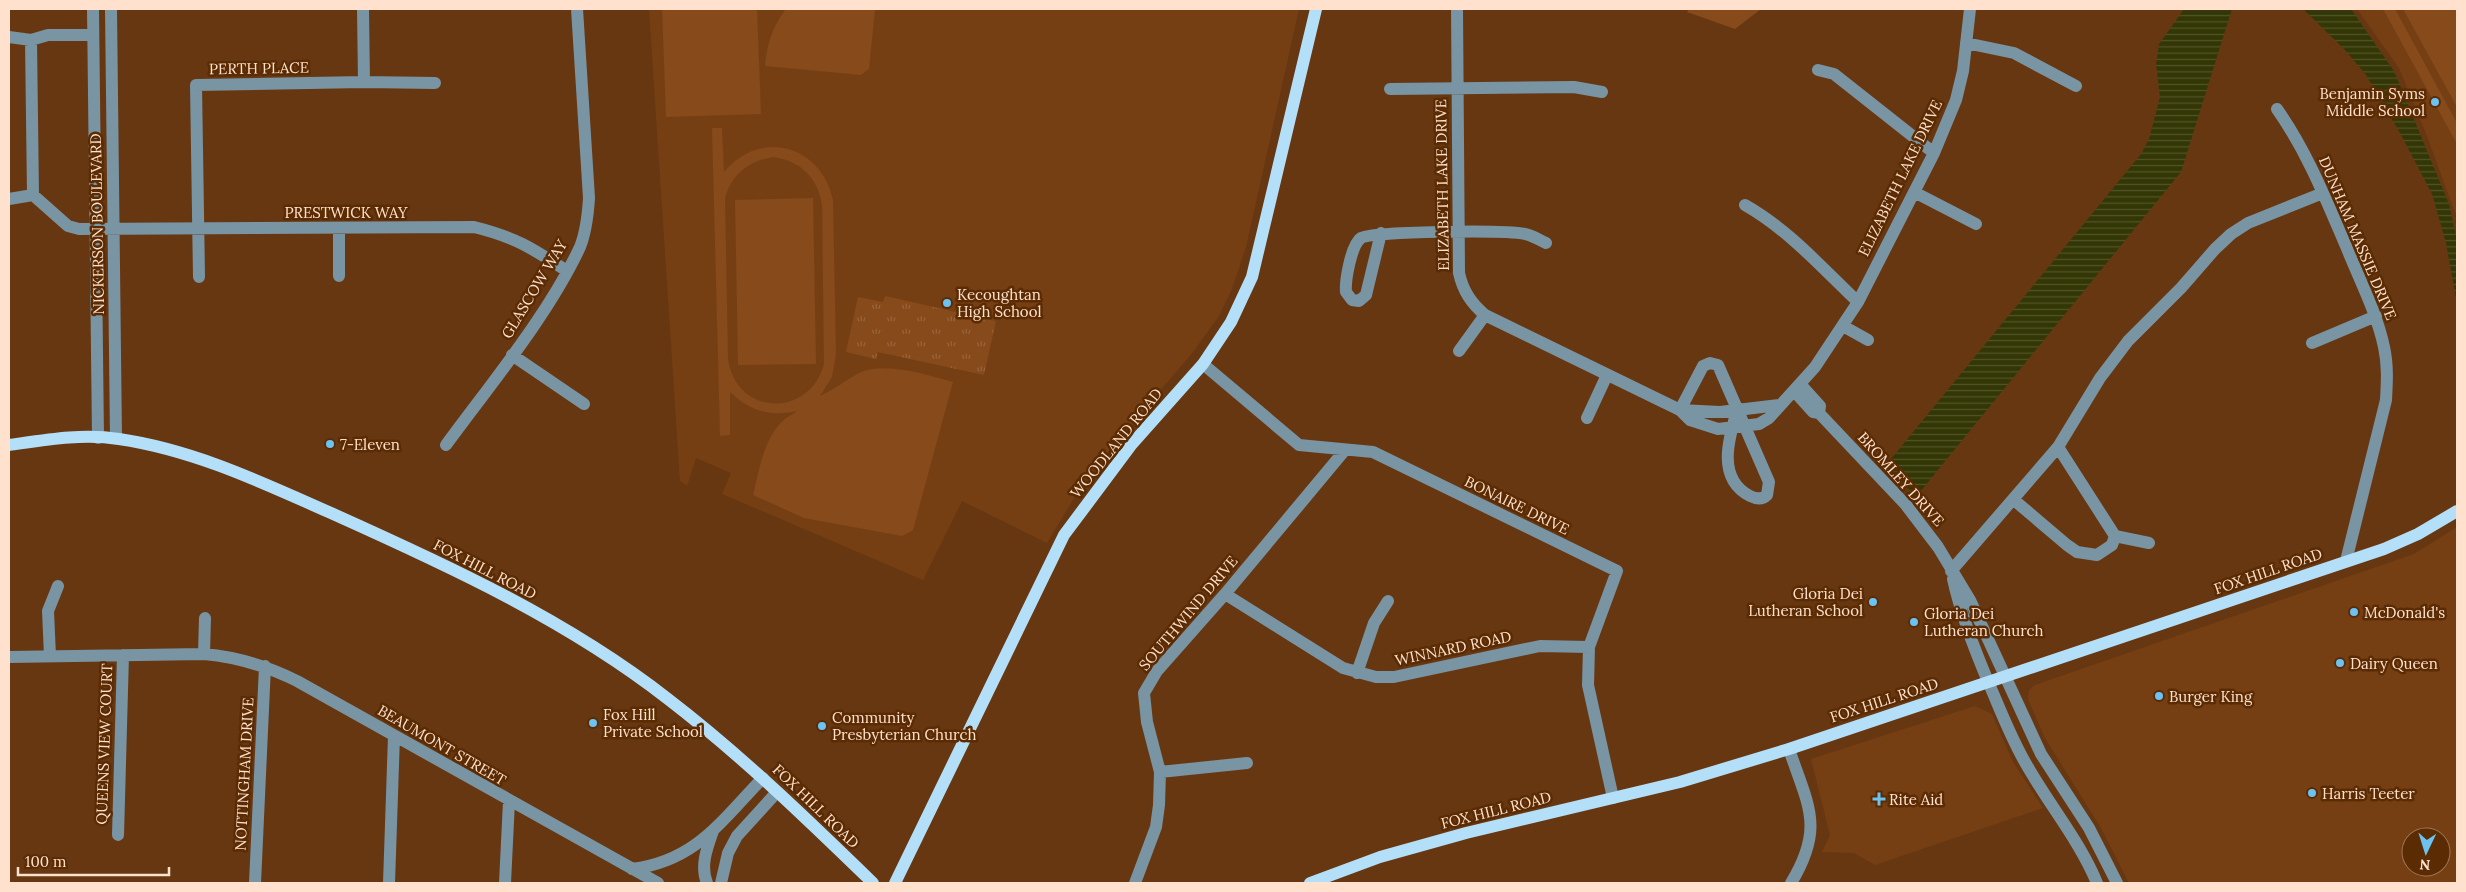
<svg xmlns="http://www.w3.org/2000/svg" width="2466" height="892" font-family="Lora,serif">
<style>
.built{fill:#763f13;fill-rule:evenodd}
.grass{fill:#864a1b;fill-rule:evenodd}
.park{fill:url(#park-tufts)}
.water{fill:url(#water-rules)}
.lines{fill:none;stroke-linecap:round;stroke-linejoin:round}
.minor{stroke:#7994a3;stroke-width:12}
.major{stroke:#b4dff9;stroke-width:12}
.poi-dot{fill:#6cc3f2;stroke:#5b2c03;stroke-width:2}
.labels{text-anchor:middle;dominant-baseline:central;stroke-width:5;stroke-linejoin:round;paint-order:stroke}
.street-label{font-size:15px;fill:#ffe1ce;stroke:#5b2c03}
.poi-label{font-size:15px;fill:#ffe1ce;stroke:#5b2c03;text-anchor:start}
</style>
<defs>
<pattern id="park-tufts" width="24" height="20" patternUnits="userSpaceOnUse" patternTransform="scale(1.25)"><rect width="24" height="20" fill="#864a1b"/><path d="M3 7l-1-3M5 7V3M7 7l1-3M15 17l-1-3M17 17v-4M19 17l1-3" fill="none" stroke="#98643b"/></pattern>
<pattern id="water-rules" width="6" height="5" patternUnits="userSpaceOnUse" patternTransform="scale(1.25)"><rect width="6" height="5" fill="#333706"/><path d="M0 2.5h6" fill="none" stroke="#525429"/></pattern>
</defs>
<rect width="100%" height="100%" fill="#673711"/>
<path class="built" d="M649,9h650l-53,238 -14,42 -13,27 -26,36 -107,126 -39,65 -85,-42 -39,79 -201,-86 9,-21 -35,-15 -9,28 -7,-5z
M2357,9h100v209l-30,-82 -28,-68z
M2457,527v356h-328l-28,-55 -56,-90 -17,-39 1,-9 6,-5 379,-131zM2411,837h30v30h-30z
M1975,706l17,8 21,48 30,46 -168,57 -21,-12 -32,-1 8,-17 -19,-76z"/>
<path class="grass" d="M662,9h95l4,105 -95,3z
M786,9h89l-6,60 -8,6 -96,-9c2,-22 7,-39 21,-57z
M1689,9h72l-26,20 -48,-17z
M2383,9h12l62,114v21z
M2403,9h54v98z
M712,128h10l2,44c37,-44 97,-27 109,28l3,154 -4,23 -12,19c13,-6 25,-15 37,-22 26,-14 70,1 96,8l-40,148 -11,6 -98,-18 -51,-23c6,-24 11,-59 32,-76 2,-2 9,-5 12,-8 -28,6 -47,0 -67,-19v43l-10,1zM773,157c28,4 45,21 49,48l2,159c-15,55 -88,52 -96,-5l-3,-161c7,-24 24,-37 48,-41z
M813,198l3,166 -78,1 -3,-165z"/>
<path class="park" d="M885,296l111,25 -12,54 -106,-23 -2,7 -30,-7 12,-55 25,5z"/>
<path class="water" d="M2184,9h48l-51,163 -265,325 -30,-32 255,-311 8,-15 11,-42 -4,-33 3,-20z
M2303,9h48l43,62 55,133 8,37v63l-11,-61 -14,-49 -32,-61 -34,-58 -21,-25z"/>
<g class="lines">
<path class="minor" d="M93,9l5,429
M111,9l5,429
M363,9l1,73
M1457,9l2,264c4,18 12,30 26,42l195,95 10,10 28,9 41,-5 10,-6 46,-51 43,-65 76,-149 22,-53 7,-29 7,-62
M9,37l22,3 17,-5h45
M31,40l2,155
M1966,43l48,10 62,33
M1818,70l16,4 100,79
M1390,89l184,-2 28,5
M2277,109c31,44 50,93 71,142 13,32 29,63 36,96 4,18 3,35 2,53l-40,161
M1914,192l62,32
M9,199l24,-4 35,31 11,3 395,-2c41,10 58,21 93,44
M1745,205c44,25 77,63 113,97
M339,228v48
M1381,233l-15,62 -7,6 -7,-1 -6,-8c-1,-11 5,-47 15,-54 11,-7 146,-8 164,-4 7,1 14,6 21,9
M199,277l-3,-192 168,-3 71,1
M1843,326l25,14
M2312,343l64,-27
M1459,351l26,-36
M512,355l72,49
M1203,364l96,81 74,7 244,119 -28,76 -1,38 25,113
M1801,385l19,21 -1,7
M1795,392l18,20 6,1 87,92 32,42 32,53 71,154 48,74 28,55
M1680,410l23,-44 7,-3 8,2 51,117 -2,13c-5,5 -11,4 -17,1 -33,-17 -22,-56 -13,-85
M1680,410l40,2 59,-7
M1587,418l20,-43
M446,445c44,-60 103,-131 134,-198 6,-15 8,-33 9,-49l-12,-189
M2014,500l53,45 10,7 20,3 15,-10 3,-9 -57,-89
M2115,536l34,7
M1951,571l107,-124 42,-69 28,-37 53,-53 34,-39 16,-15 17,-11 75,-30
M1953,579c8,37 22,72 37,107 12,28 23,57 39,83 22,38 51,73 68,114
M1225,594l118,74 33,9h18l146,-31 49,1
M204,654l1,-36
M50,656l-2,-45 10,-25
M9,657l195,-3c34,3 63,12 93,27l361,202
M1357,673l17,-50 14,-22
M1789,749c19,57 36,78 2,134
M1160,772l87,-9
M118,835l5,-180
M632,869c64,-8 89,-48 131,-91
M255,883l10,-217
M389,883l5,-147
M505,883l4,-82
M707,883c-7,-17 0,-35 6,-52
M721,883l7,-30 9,-17 40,-44
M1135,883l21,-56 3,-22 1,-33 -13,-50 -3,-29 13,-22 68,-77 120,-144"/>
<path class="major" d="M9,445c35,-5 73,-12 110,-6 75,11 142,43 212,74 116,52 236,107 337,186 73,56 139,120 205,184
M895,883l169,-348 68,-91 71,-80 28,-42 21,-45 64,-268
M1310,883l70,-26 86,-24 214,-51 109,-33 595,-200 34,-15 39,-23"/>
</g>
<g class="poi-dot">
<circle cx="2435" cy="102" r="5"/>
<circle cx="947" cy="303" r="5"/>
<circle cx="330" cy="444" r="5"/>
<circle cx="1873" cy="602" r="5"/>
<circle cx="2354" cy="612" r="5"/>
<circle cx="1914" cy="622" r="5"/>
<circle cx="2340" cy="663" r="5"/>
<circle cx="2159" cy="696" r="5"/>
<circle cx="593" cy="723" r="5"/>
<circle cx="822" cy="726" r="5"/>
<circle cx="2312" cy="793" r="5"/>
<path d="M1876.5 791.5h5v5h5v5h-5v5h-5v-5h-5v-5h5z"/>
</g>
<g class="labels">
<g class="street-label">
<text transform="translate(259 68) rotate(-1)">PERTH PLACE</text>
<text transform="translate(1900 178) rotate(-64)">ELIZABETH LAKE DRIVE</text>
<text transform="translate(1442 185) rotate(-91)">ELIZABETH LAKE DRIVE</text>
<text x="346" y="212">PRESTWICK WAY</text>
<text transform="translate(97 224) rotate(-91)">NICKERSON BOULEVARD</text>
<text transform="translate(2358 238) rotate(67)">DUNHAM MASSIE DRIVE</text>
<text transform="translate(534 289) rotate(-59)">GLASCOW WAY</text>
<text transform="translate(1116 443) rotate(-51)">WOODLAND ROAD</text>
<text transform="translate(1901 479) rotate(48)">BROMLEY DRIVE</text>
<text transform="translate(1517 505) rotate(26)">BONAIRE DRIVE</text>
<text transform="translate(485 569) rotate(27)">FOX HILL ROAD</text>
<text transform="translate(2268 571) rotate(-19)">FOX HILL ROAD</text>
<text transform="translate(1188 613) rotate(-50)">SOUTHWIND DRIVE</text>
<text transform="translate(1453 648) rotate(-12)">WINNARD ROAD</text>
<text transform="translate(1884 700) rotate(-18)">FOX HILL ROAD</text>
<text transform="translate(104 744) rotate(-88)">QUEENS VIEW COURT</text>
<text transform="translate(442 745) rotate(30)">BEAUMONT STREET</text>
<text transform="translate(244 774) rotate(-87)">NOTTINGHAM DRIVE</text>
<text transform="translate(816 806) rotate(44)">FOX HILL ROAD</text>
<text transform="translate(1496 810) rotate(-14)">FOX HILL ROAD</text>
</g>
<g class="poi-label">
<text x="2425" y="93" text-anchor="end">Benjamin Syms<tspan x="2425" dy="17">Middle School</tspan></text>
<text x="957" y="294">Kecoughtan<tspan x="957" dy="17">High School</tspan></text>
<text x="340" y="444">7-Eleven</text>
<text x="1863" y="593" text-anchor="end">Gloria Dei<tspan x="1863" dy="17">Lutheran School</tspan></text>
<text x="2364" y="612">McDonald's</text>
<text x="1924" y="613">Gloria Dei<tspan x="1924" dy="17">Lutheran Church</tspan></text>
<text x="2350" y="663">Dairy Queen</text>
<text x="2169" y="696">Burger King</text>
<text x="603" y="714">Fox Hill<tspan x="603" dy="17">Private School</tspan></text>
<text x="832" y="717">Community<tspan x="832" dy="17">Presbyterian Church</tspan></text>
<text x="2322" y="793">Harris Teeter</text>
<text x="1889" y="799">Rite Aid</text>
</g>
</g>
<rect width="2466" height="892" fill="none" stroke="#ffe1ce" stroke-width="20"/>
<g transform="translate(2426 852) rotate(184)"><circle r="24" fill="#5b2c03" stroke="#9d7454"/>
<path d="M0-4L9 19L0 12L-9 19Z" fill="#6cc3f2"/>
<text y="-8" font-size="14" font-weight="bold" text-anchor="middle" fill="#ffe1ce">N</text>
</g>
<path d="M18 867v8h151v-8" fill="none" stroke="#ffe1ce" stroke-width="2.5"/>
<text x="25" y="867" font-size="15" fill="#ffe1ce" stroke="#5b2c03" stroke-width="4" paint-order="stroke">100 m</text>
</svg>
